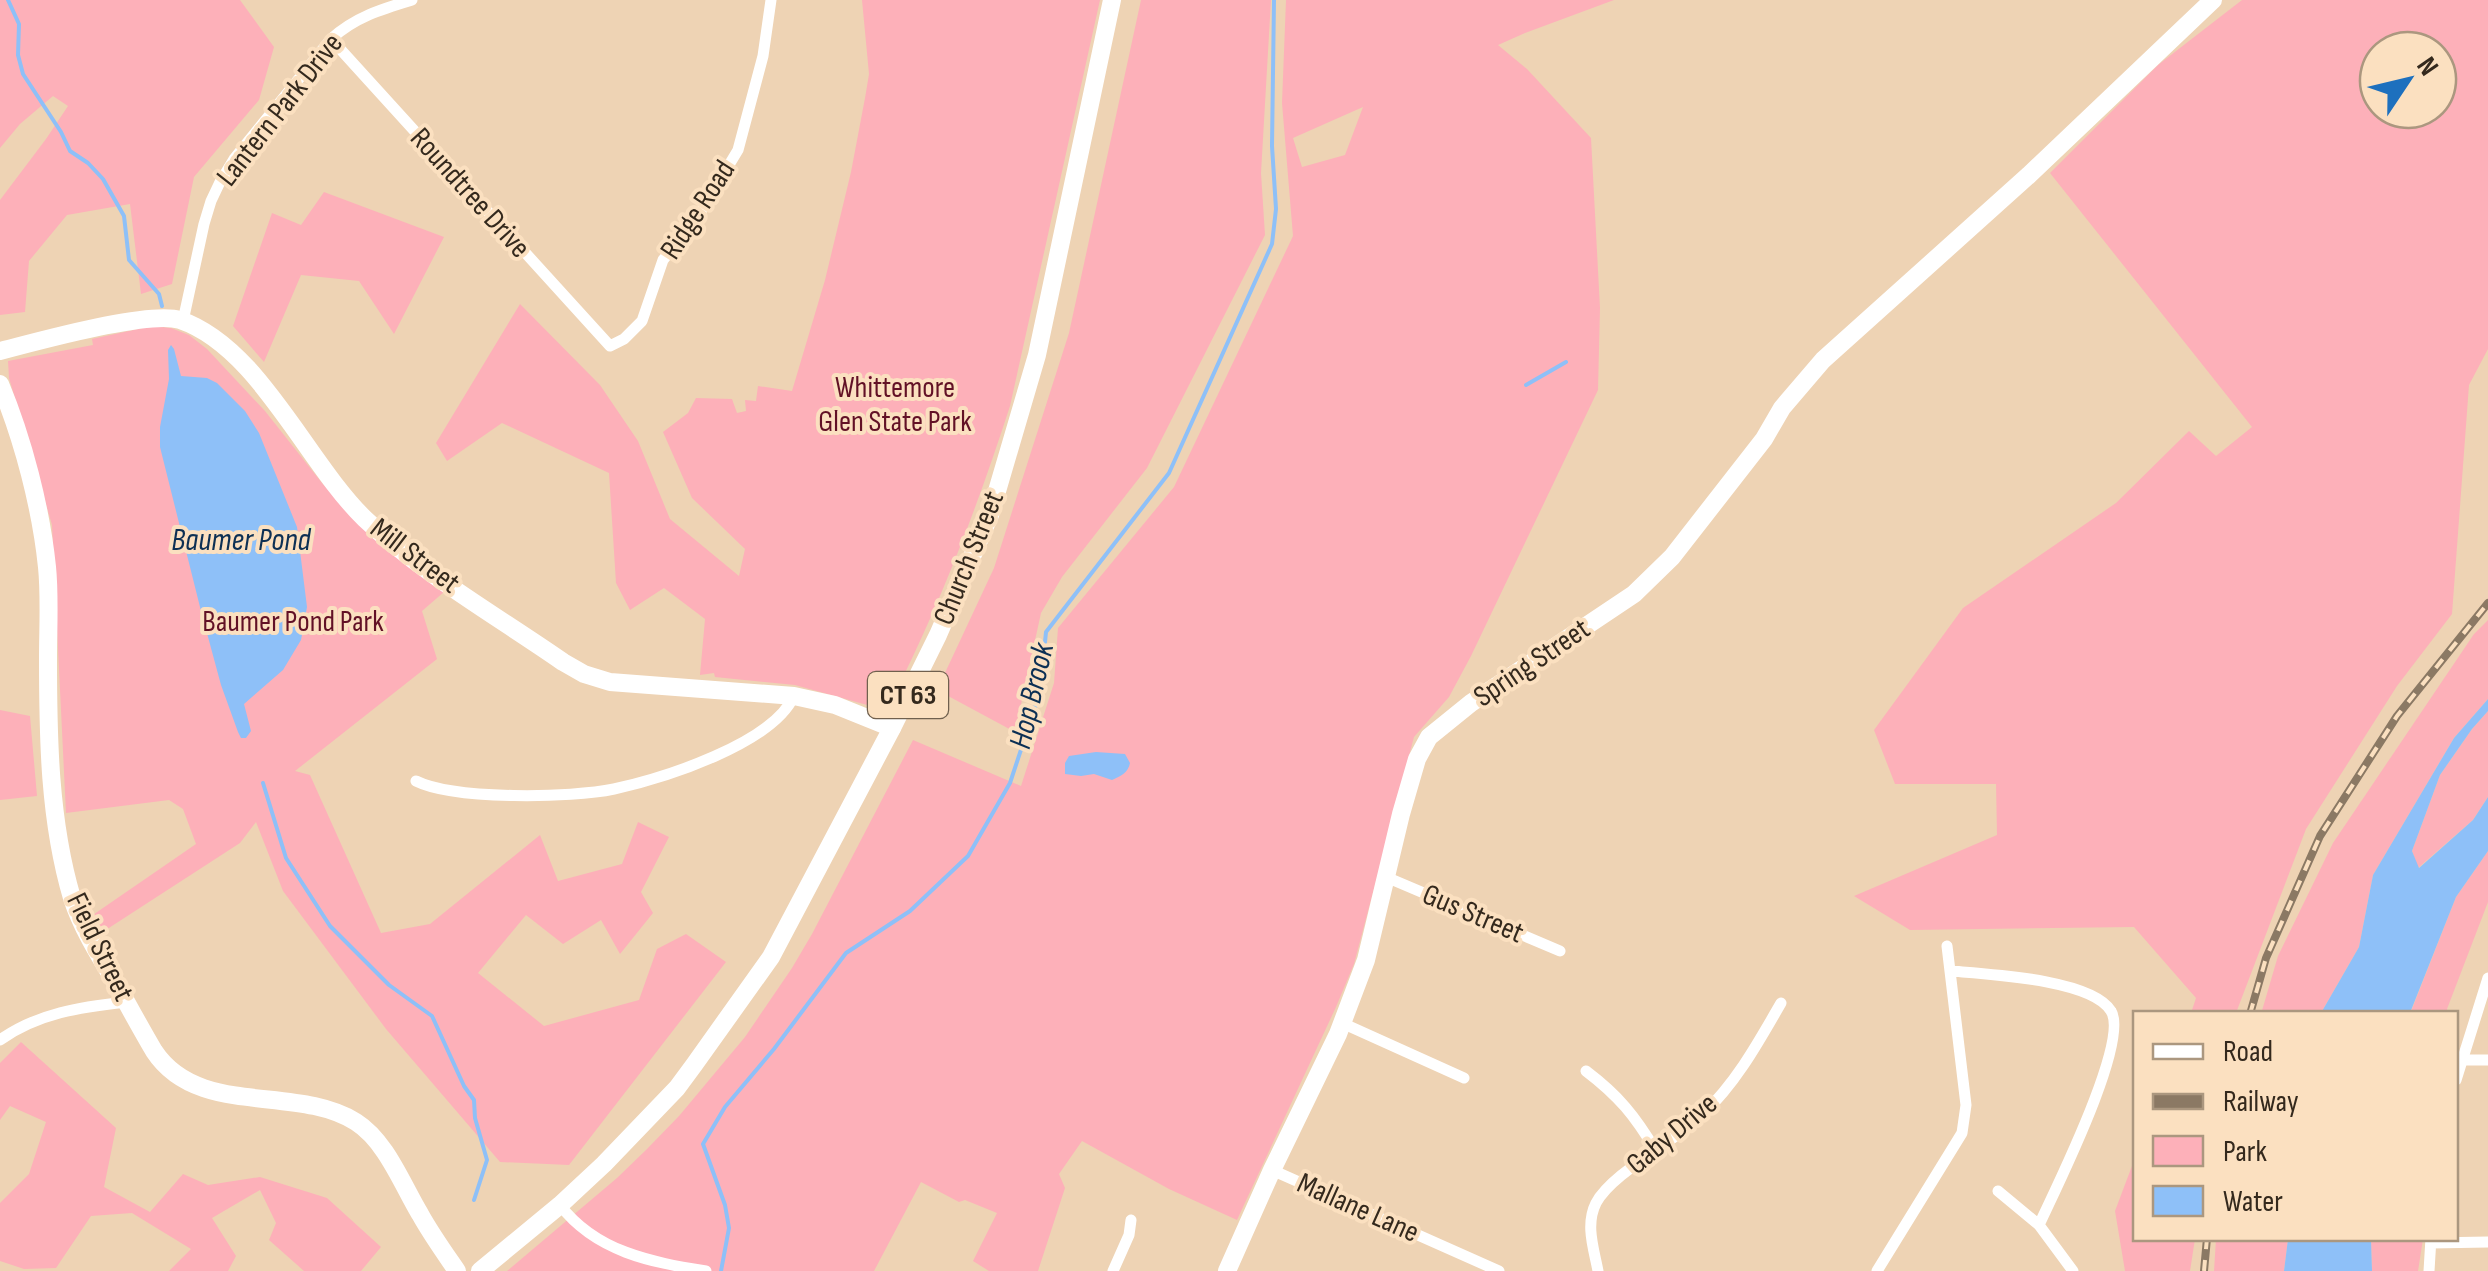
<svg xmlns="http://www.w3.org/2000/svg" width="2488" height="1271" font-family="'Sofia Sans Condensed',sans-serif">
<style>
.green{fill:#fdb0b9;fill-rule:evenodd}
.water{fill:#8ec0f8}
.lines{fill:none;stroke-linecap:round;stroke-linejoin:round}
.stream{stroke:#8ec0f8;stroke-width:4}
.street{stroke:#fff;stroke-width:11}
.secondary{stroke:#fff;stroke-width:18}
.primary{stroke:#fff;stroke-width:18}
.rail-casing{stroke:#8b7964;stroke-width:8}
.rail{stroke:#fbe0c0;stroke-width:4;stroke-dasharray:11;stroke-linecap:butt}
.labels{text-anchor:middle;dominant-baseline:central;stroke-width:8;stroke-linejoin:round;paint-order:stroke}
.shield{fill:#fbe0c0;stroke:#70604e;stroke-width:2.5}
.shield-label{font-size:28px;font-weight:bold;fill:#34291d}
.street-label{font-size:30px;fill:#34291d;stroke:#fbe0c0}
.park-label{font-size:30px;fill:#621126;stroke:#fbe0c0}
.water-label{font-size:32px;font-style:italic;fill:#0d3054;stroke:#fbe0c0}
</style>
<rect width="100%" height="100%" fill="#eed3b4"/>
<path class="green" d="M0,0h240l34,47 -15,53 -65,77 -22,107 -31,10 -11,-90 -63,11 -38,46 -4,51 -25,3v-115l46,-61 22,-33 -15,-10 -33,28 -20,24z
M862,0h238l-90,406c-30,93 -64,183 -107,271l-7,-3 -18,34 -83,-23 -80,-8 -1,-4 -14,2 5,-56 -41,-31 -34,22 -14,-27 -7,-110 -107,-50 -55,38 -11,-18 84,-139 80,81 38,56 32,78 69,57 6,-27 -53,-51 -29,-66 25,-19 8,-15 36,1 5,14 9,-2 -1,-11 11,1 2,-15 34,5 33,-111 26,-108 14,-74 4,-24z
M1141,0h130l-10,173 4,62 -118,233 -85,109 -21,36 -26,119 -78,-42 57,-122 75,-235z
M1286,0h328l-89,33 -27,12 29,24 64,69 9,170 -2,82 -127,266 -22,41 -35,40 -60,227 -18,43 -99,213 -68,-31 -87,-48 -23,33 6,14 -27,83h-49l-16,-10 24,-48 -32,-13 -6,2 -38,-20 -47,89h-367l110,-93 29,-28 33,-34 66,-79 47,-69 20,-34 101,-194 108,46 33,-103 4,-55 116,-141 119,-251 -11,-133zM1363,107l-18,48 -43,12 -9,-29z
M2242,0h246v349l-19,36 -17,229 -55,72 -91,143 -70,184h-45l5,-15 -62,-71 -224,3 -56,-34 143,-61 -1,-51h-101l-21,-54 89,-122 153,-105 73,-72 27,25 36,-29 -202,-254 108,-108zM2378,50h60v60h-60z
M324,192l120,45 -50,97 -35,-53 -58,-6 -37,87 -31,-36 39,-113 29,12z
M152,326l19,2 18,7 18,14 58,62 57,72 40,44 82,65 -22,19 15,48 -142,112 15,4 71,158 49,-9 110,-89 18,46 64,-17 16,-42 31,15 -28,55 12,21 -33,41 -19,-34 -38,24 -37,-29 -48,58 66,53 95,-26 18,-51 29,-15 40,28 -157,203 -69,-3 -114,-133 -103,-138 -27,-69 -16,21 -142,92 -11,-16 109,-75 -13,-35 -14,-9 -103,13 -14,-288 -43,-147 -1,-17 85,-16 -1,-6z
M2488,620v79l-34,39 -81,137 -14,72 -38,66 -60,1 17,-58 55,-113 141,-209z
M0,710l30,6 7,80 -37,4z
M2488,711v86l-15,23 -55,48 -6,-17 28,-76 32,-46z
M2488,851v51l-41,107 1,4 -38,1 46,-117z
M21,1042l95,86 -12,59 46,25 33,-38 25,11 52,-8 67,21 54,49 -20,24h-57l-35,-31 7,-17 -16,-33 -48,28 24,38 -8,15h-59l22,-22 -59,-36 -41,3 -35,52 -32,1 -24,-8v-58l29,-29 17,-52 -36,-16 -10,14v-57z
M2135,1158l1,80 59,1 -5,32h-65l-10,-60z
M2216,1239h72l-4,32h-70z
M2371,1239h52l-5,32h-46z"/>
<path class="water" d="M171,345l3,4 7,27 26,2 10,5 28,28 14,22 38,94 10,80 -6,33 -18,30 -39,34 7,27 -5,7h-5l-3,-6 -17,-47 -20,-74 -41,-164v-20l9,-48 -1,-29z
M2488,699v12l-16,18 -32,46 -28,76 7,17 54,-48 15,-23v54l-32,46 -46,116h-89l38,-66 14,-72 81,-137z
M1096,752l29,2 5,9c-2,10 -9,13 -18,17l-18,-6 -13,2 -16,-2v-11l4,-7z
M2288,1239h83l1,32h-88z"/>
<g class="lines">
<path class="stream" d="M8,0l11,24 -1,31 5,19 38,58 9,19 18,12 15,16 21,37 5,44 30,34 3,12
M1526,385l40,-23
M263,783l23,75 44,68 59,59 43,31 32,70 10,14 1,18 12,42 -13,40
M721,1271l8,-43 -4,-23 -22,-61 22,-37 49,-58 72,-96 64,-42 58,-55 42,-73 30,-91 6,-60 123,-159 103,-229 4,-35 -4,-63 2,-146"/>
<path class="street" d="M331,39l279,307 14,-7 18,-18 21,-61 37,-47 38,-63 25,-94 8,-56
M183,321l21,-97 7,-23 9,-19 14,-23 97,-120c24,-22 51,-30 81,-39
M416,781c38,19 156,17 198,8 50,-11 158,-45 180,-93
M1386,877l174,74
M1951,971c35,3 141,8 160,40 19,30 -56,179 -72,214
M1342,1023l122,55
M0,1040c38,-27 81,-33 126,-38
M2461,1060h27
M1586,1071c33,25 49,45 70,80
M2456,1080l32,-102
M1272,1170l227,101
M1998,1191l41,34 34,46
M560,1205c36,47 91,57 146,66
M2431,1243l57,-1
M1113,1271l16,-36 2,-15
M1598,1271c-4,-22 -13,-46 -2,-68 16,-30 78,-61 106,-88 34,-32 56,-72 79,-112
M1877,1271l85,-138 4,-28 -19,-159
M2429,1271l2,-33"/>
<path class="secondary" d="M0,351c36,-9 149,-41 180,-31 79,27 126,142 185,199 59,56 132,97 198,143l21,12 26,8 184,14 41,9 57,23
M0,384c23,55 41,124 47,183 3,29 1,61 1,91 0,79 1,162 24,240 10,31 28,59 45,87 12,22 24,44 37,66 44,67 142,33 202,71 30,19 46,62 64,92 11,20 24,38 37,57
M1227,1271l45,-101 66,-136 28,-74 35,-146 16,-55 12,-22 42,-34 163,-109 38,-37 92,-118 18,-31 41,-48 206,-185 184,-175"/>
<path class="primary" d="M480,1271l80,-66 44,-41 73,-76 17,-23 77,-108 121,-229 46,-93 52,-120 47,-160 75,-355"/>
<defs>
<path id="rail" d="M2250,1014l16,-56 54,-122 77,-120 91,-113
M2204,1271l3,-33"/>
</defs>
<use href="#rail" class="rail-casing"/>
<use href="#rail" class="rail"/>
</g>
<g class="labels">
<rect class="shield" x="868" y="672" width="80" height="46" rx="8"/>
<g class="shield-label">
<text x="908" y="695">CT 63</text>
</g>
<g class="street-label">
<text transform="translate(280 110) rotate(-52)">Lantern Park Drive</text>
<text transform="translate(470 193) rotate(48)">Roundtree Drive</text>
<text transform="translate(698 210) rotate(-57)">Ridge Road</text>
<text transform="translate(415 556) rotate(37)">Mill Street</text>
<text transform="translate(969 558) rotate(-68)">Church Street</text>
<text transform="translate(1532 663) rotate(-34)">Spring Street</text>
<text transform="translate(1473 914) rotate(23)">Gus Street</text>
<text transform="translate(100 947) rotate(64)">Field Street</text>
<text transform="translate(1672 1134) rotate(-40)">Gaby Drive</text>
<text transform="translate(1358 1208) rotate(24)">Mallane Lane</text>
</g>
<g class="park-label">
<text x="895" y="388">Whittemore<tspan x="895" dy="34">Glen State Park</tspan></text>
<text x="293" y="622">Baumer Pond Park</text>
</g>
<g class="water-label">
<text x="241" y="540">Baumer Pond</text>
<text transform="translate(1032 696) rotate(-77)">Hop Brook</text>
</g>
</g>
<rect x="2133" y="1011" width="325" height="230" fill="#fbe0c0" stroke="#ab977f" stroke-width="2.5"/>
<rect x="2153" y="1044" width="50" height="15" fill="#ffffff" stroke="#ab977f" stroke-width="2.5"/>
<text x="2223" y="1061" font-size="30" fill="#34291d">Road</text>
<rect x="2153" y="1094" width="50" height="15" fill="#8b7964" stroke="#ab977f" stroke-width="2.5"/>
<text x="2223" y="1111" font-size="30" fill="#34291d">Railway</text>
<rect x="2153" y="1136" width="50" height="30" fill="#fdb0b9" stroke="#ab977f" stroke-width="2.5"/>
<text x="2223" y="1161" font-size="30" fill="#34291d">Park</text>
<rect x="2153" y="1186" width="50" height="30" fill="#8ec0f8" stroke="#ab977f" stroke-width="2.5"/>
<text x="2223" y="1211" font-size="30" fill="#34291d">Water</text>
<g transform="translate(2408 80) rotate(55)"><circle r="48" fill="#fbe0c0" stroke="#ab977f" stroke-width="2.5"/>
<path d="M0-8L18 38L0 25L-18 38Z" fill="#1d70be"/>
<text y="-15" font-size="28" font-weight="bold" text-anchor="middle" fill="#34291d">N</text>
</g>
</svg>
